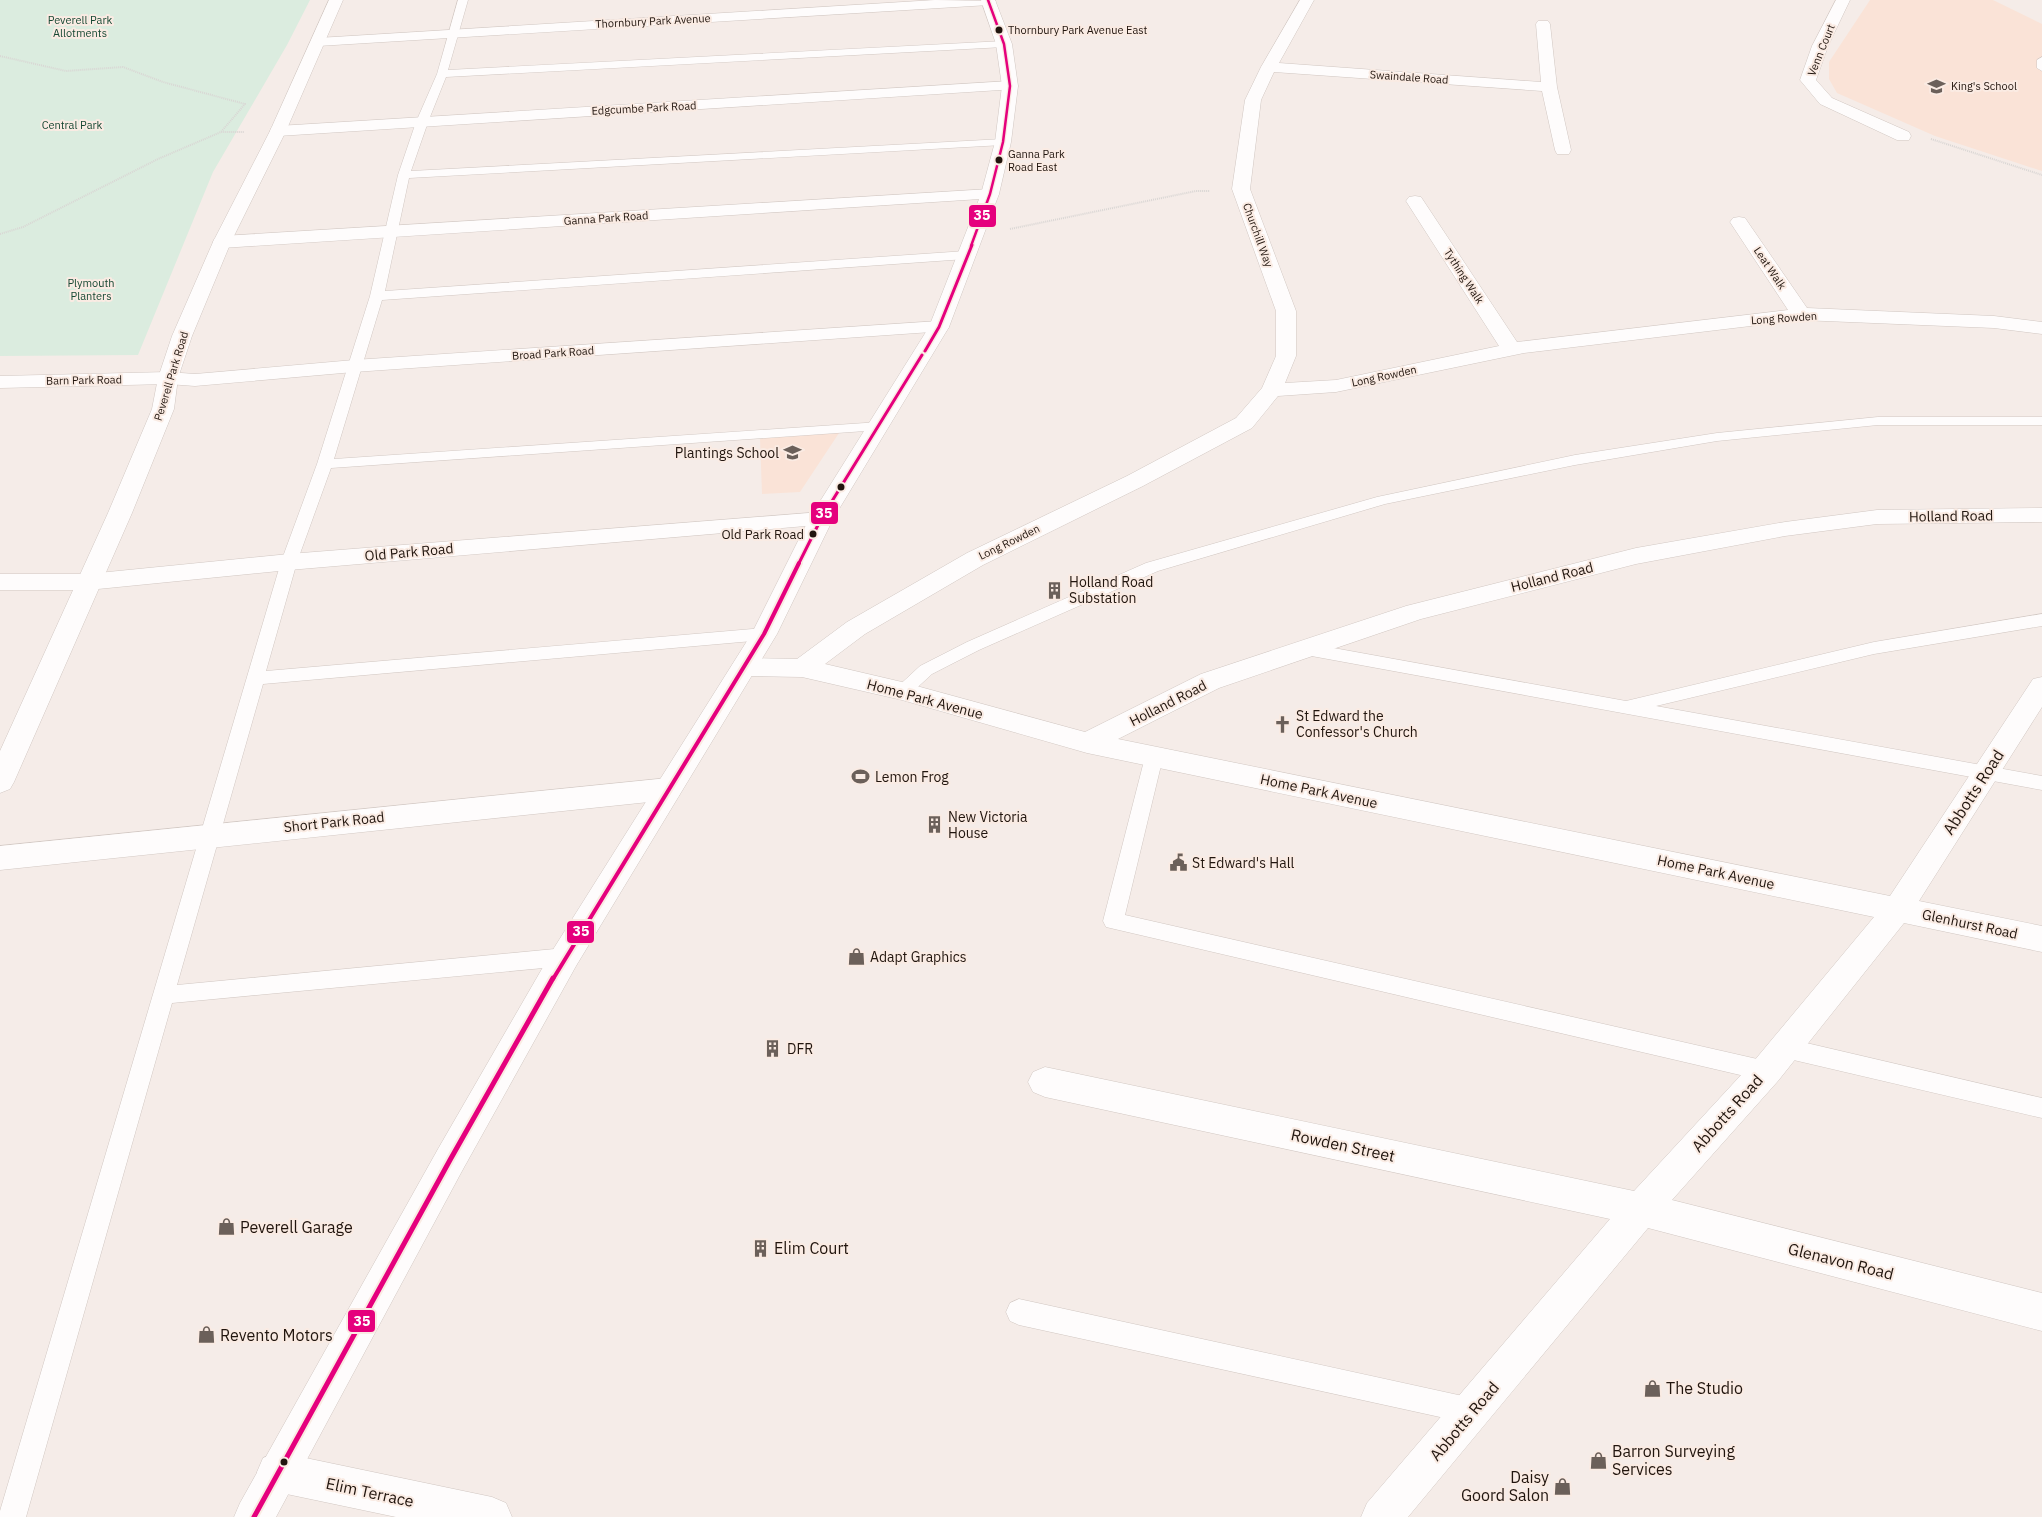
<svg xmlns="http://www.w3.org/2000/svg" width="2042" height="1517" font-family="'IBM Plex Sans',sans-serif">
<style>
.built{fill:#fae3d7}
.green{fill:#dbecdf}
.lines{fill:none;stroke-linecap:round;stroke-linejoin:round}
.service-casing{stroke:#d1c7c2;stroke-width:1}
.minor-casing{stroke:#d1c7c2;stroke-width:1}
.tertiary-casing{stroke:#d1c7c2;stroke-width:1}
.path{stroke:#d9d6d4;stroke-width:2;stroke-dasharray:1 1;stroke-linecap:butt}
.service{fill:#fefcfc;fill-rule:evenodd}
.minor{fill:#fefcfc;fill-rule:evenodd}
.tertiary{fill:#fefcfc;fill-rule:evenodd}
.bus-1-far3-casing{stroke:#faebe3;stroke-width:5}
.bus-1-far2-casing{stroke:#faebe3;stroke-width:6}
.bus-1-far1-casing{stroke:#faebe3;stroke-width:8}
.bus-1-casing{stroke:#faebe3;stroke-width:9}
.bus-1-far3{stroke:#e5007d;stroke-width:2.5}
.bus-1-far2{stroke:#e5007d;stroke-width:3}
.bus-1-far1{stroke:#e5007d;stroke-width:4}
.bus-1{stroke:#e5007d;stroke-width:5}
.bus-dot{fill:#21150e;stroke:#faebe3;stroke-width:2}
.labels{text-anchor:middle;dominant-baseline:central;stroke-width:4;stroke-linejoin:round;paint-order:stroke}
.far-park-label{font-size:11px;fill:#164833;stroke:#faebe3}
.far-street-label{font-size:11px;fill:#21150e;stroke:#faebe3}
.far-bus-label{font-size:11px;fill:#21150e;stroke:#faebe3;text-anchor:start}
.far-poi-label{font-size:11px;fill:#21150e;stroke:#faebe3;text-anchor:start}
.bus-label{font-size:13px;fill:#21150e;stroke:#faebe3;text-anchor:end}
.poi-label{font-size:14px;fill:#21150e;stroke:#faebe3;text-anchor:start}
.street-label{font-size:14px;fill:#21150e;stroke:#faebe3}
.near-street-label{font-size:16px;fill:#21150e;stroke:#faebe3}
.near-poi-label{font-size:16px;fill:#21150e;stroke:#faebe3;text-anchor:start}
.line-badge{stroke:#faebe3;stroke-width:2}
.badge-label{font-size:14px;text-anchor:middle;font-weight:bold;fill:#fff}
</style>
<rect width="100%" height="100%" fill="#f5ece8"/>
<path class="built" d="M1870,0h123l49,24v147l-107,-35 -98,-43 -8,-14v-17z
M841,430l-41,62 -38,2 -2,-56z"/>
<path class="green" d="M0,0h310l-23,45 -74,127 -75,183 -138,1z"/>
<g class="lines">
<defs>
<path id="service" d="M458,0h10l-20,70 556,-29 5,3 -5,3 -558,30 -18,45 -17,49 592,-32 6,3 -6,3 -594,33 -24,113 581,-40 6,4 -6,4 -584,41 -48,159 546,-37 5,1 2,3 -2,3 -5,1 -549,38 -34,94 -31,109 498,-43 6,2 3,4 -3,4 -6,2 -501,44 -86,301 388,-37 7,3 4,6 -4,6 -7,3 -393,37 -146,514h-26v-6l281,-949 36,-98 53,-168 28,-121 18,-53 21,-48z
M2042,57v14l-5,-3v-8z
M1878,417h164v8h-164l-161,16 -142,24 -190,39 -227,67 -179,79 -47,24 -24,22 -6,1 -6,-1 -3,-5 27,-25 47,-24 179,-79 231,-66 198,-42 142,-22z
M2042,614v12l-168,28 -218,52 386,70v14l-736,-135 -6,-2 -3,-4 3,-4 6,-2 320,58 248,-59z
M1154,750l7,2 2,5 -38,158 641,146 8,3 3,7 -3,7 -8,3 -660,-154 -3,-6 42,-164 2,-5z
M1785,1038l257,60v20l-257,-60 -8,-3 -3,-7 3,-7z
M1019,1299l453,99 9,4 4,9 -4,9 -9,4 -453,-99 -9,-4 -4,-9 4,-9z"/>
<path id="minor" d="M935,0l61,1 -2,3 -5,1 -671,41 -5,-1 -2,-3 2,-3 5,-1z
M1300,0h14l-35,63 262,19 -5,-58 2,-3h10l2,3 7,63 14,63 -2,4h-12l-2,-4 -13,-59 -268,-19 -13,28 -11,89 46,122v45l-11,27 51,-3 163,-34 -93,-145 3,-4 6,-1 6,1 96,145 271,-32 -58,-88 3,-4 6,-1 6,1 62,90 187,8 48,6v12l-48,-6 -193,-8 -277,33 -188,39 -58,4 -26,32 -109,58 -160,79 -118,69 -40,30 77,18 183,50 116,-58 205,-68 230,-58 149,-26 92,-12 165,-2v14l-165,2 -92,12 -149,28 -215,55 -202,69 -101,51 772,157 143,-217 9,-2v30l-123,194 123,25v26l-138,-29 -126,158 -106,119 370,93v38l-394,-103 -240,289h-47l6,-14 243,-284 -565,-122 -12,-5 -5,-10 5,-10 12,-5 589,124 120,-130 120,-144 -787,-164 -185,-53 -100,-23 -58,-1 -9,-3 -4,-6 4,-6 9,-3 53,1 50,-37 120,-69 160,-77 109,-58 26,-30 14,-32v-45l-44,-122 13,-89 16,-33z
M1836,0h14l-22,46 -12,34 16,18 77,34 2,4 -2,4h-12l-77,-36 -20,-24 12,-34z
M1010,81l6,2 2,3 -2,3 -738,47 -6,-1 -2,-4 2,-4 6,-1z
M990,189l6,1 3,4 -3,4 -774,50 -7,-2 -2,-4 2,-4 7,-2z
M939,321l7,2 3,4 -3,4 -592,41 -159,14 -27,-2 -168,4v-12l168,-4 27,2 159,-14z
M821,512l8,2 4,5 -4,5 -540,46 -201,20h-88v-16h88l201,-20z
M668,778l10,3 4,8 -4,8 -10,3 -668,70v-24z
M277,1452l215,45 14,6 6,14h-116l-119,-25 -14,-6 -6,-14 6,-14z"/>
<path id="tertiary" d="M329,0h14l-57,131 -55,111 -39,94 -14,42 -4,31 -42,104 -118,269 -4,7 -10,4v-42l108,-238 44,-104 6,-31 14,-42 41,-94 57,-111z
M981,0h14l17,44 6,42 -7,56 -12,52 -50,133 -116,192 -56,115 -201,332 -114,205 -186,346h-42l6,-14 198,-354 116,-201 198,-315 57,-114 120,-192 52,-133 14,-52 7,-56 -6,-42z"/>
</defs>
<use href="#service" class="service-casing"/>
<use href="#minor" class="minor-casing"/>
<use href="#tertiary" class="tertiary-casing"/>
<path class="path" d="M0,56l66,15 57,-4 40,15 82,22 -24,28
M1931,139l111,36
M1010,229l186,-38h14
M0,234l23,-7 135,-68 63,-27h23"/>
<use href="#service" class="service"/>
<use href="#minor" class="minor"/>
<use href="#tertiary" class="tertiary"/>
<defs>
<path id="bus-1-far3" d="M971,246l19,-52 13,-52 7,-56 -6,-42 -16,-44"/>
<path id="bus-1-far2" d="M925,351l14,-24 33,-82
M798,565l23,-46 101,-164"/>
<path id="bus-1-far1" d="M553,979l211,-345 35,-71"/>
<path id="bus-1" d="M254,1517l196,-357 103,-182"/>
</defs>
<use href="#bus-1-far3" class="bus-1-far3-casing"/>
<use href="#bus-1-far2" class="bus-1-far2-casing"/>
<use href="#bus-1-far1" class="bus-1-far1-casing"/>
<use href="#bus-1" class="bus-1-casing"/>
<use href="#bus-1-far3" class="bus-1-far3"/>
<use href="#bus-1-far2" class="bus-1-far2"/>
<use href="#bus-1-far1" class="bus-1-far1"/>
<use href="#bus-1" class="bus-1"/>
</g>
<defs>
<symbol id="school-bare" viewBox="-9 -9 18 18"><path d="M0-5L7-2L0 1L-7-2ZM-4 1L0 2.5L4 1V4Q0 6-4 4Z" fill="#6b605a" stroke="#faebe3" stroke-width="2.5" paint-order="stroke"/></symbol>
<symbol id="building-bare" viewBox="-9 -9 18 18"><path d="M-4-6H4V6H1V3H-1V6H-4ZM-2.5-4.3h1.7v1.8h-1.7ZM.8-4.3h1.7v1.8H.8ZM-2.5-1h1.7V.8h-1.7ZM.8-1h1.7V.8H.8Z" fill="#6b605a" stroke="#faebe3" stroke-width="2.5" paint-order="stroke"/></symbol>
<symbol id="church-bare" viewBox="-9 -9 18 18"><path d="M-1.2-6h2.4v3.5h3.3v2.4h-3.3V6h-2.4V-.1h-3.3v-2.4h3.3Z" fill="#6b605a" stroke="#faebe3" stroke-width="2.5" paint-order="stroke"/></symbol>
<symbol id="stadium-bare" viewBox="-9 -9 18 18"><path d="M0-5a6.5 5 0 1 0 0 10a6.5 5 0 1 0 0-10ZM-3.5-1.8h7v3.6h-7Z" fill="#6b605a" stroke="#faebe3" stroke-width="2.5" paint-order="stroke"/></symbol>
<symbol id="civic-bare" viewBox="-9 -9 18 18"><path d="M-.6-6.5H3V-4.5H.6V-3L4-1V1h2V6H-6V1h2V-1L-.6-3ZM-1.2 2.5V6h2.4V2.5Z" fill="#6b605a" stroke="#faebe3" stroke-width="2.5" paint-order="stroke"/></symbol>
<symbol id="shop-bare" viewBox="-9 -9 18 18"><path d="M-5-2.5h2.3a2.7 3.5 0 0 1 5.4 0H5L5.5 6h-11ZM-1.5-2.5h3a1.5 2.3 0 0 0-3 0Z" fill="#6b605a" stroke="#faebe3" stroke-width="2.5" paint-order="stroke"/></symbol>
</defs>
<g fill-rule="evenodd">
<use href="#school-bare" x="1924" y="74" width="25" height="25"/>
<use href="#school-bare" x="780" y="440" width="25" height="25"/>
<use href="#building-bare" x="1042" y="578" width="25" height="25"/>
<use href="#church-bare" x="1270" y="712" width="25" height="25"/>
<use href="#stadium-bare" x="848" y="764" width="25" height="25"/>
<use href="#building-bare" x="922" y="812" width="25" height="25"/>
<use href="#civic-bare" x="1166" y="850" width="25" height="25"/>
<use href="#shop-bare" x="844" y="944" width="25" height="25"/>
<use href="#building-bare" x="760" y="1036" width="25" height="25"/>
<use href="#shop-bare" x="214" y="1214" width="25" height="25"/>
<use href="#building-bare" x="748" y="1236" width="25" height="25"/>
<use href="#shop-bare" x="194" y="1322" width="25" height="25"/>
<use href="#shop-bare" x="1640" y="1376" width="25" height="25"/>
<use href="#shop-bare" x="1586" y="1448" width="25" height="25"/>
<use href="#shop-bare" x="1550" y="1474" width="25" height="25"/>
</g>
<g class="bus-dot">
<circle cx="999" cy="30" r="4.5"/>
<circle cx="999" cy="160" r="4.5"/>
<circle cx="841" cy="487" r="4.5"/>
<circle cx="813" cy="534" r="4.5"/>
<circle cx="284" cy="1462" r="4.5"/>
</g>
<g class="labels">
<g class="far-park-label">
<text x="80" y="20">Peverell Park<tspan x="80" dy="13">Allotments</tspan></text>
<text x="72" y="125">Central Park</text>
<text x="91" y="283">Plymouth<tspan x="91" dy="13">Planters</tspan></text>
</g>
<g class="far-street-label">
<text transform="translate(653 21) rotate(-3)">Thornbury Park Avenue</text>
<text transform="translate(1821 50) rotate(-68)">Venn Court</text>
<text transform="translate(1409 77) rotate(4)">Swaindale Road</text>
<text transform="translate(644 108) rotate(-3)">Edgcumbe Park Road</text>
<text transform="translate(606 218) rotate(-4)">Ganna Park Road</text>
<text transform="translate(1258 235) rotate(70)">Churchill Way</text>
<text transform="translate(1770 268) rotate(56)">Leat Walk</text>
<text transform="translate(1464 276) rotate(57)">Tything Walk</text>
<text transform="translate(1784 318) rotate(-4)">Long Rowden</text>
<text transform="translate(553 353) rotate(-4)">Broad Park Road</text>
<text transform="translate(171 376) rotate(-73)">Peverell Park Road</text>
<text transform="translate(1384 376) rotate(-12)">Long Rowden</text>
<text transform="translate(84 380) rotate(-1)">Barn Park Road</text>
<text transform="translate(1009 542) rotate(-26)">Long Rowden</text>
</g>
<g class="far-bus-label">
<text x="1008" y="30">Thornbury Park Avenue East</text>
<text x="1008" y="154">Ganna Park<tspan x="1008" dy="13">Road East</tspan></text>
</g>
<g class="far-poi-label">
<text x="1951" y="86">King's School</text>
</g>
<g class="bus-label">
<text x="804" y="534">Old Park Road</text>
</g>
<g class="poi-label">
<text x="779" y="453" text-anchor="end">Plantings School</text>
<text x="1069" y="582">Holland Road<tspan x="1069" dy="16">Substation</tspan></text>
<text x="1296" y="716">St Edward the<tspan x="1296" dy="16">Confessor's Church</tspan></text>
<text x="875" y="777">Lemon Frog</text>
<text x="948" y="817">New Victoria<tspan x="948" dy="16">House</tspan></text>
<text x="1192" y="863">St Edward's Hall</text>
<text x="870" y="957">Adapt Graphics</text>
<text x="787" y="1049">DFR</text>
</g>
<g class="street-label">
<text transform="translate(1951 516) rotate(-1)">Holland Road</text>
<text transform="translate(409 552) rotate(-5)">Old Park Road</text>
<text transform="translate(1552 577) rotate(-14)">Holland Road</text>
<text transform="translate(925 699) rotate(15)">Home Park Avenue</text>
<text transform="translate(1168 703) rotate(-27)">Holland Road</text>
<text transform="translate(1319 791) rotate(12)">Home Park Avenue</text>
<text transform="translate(334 822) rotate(-6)">Short Park Road</text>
<text transform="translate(1716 872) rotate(12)">Home Park Avenue</text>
<text transform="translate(1970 924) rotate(12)">Glenhurst Road</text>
</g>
<g class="near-street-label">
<text transform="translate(1973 792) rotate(-57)">Abbotts Road</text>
<text transform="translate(1727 1113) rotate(-48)">Abbotts Road</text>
<text transform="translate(1343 1145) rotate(12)">Rowden Street</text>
<text transform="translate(1841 1261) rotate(14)">Glenavon Road</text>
<text transform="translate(1464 1421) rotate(-50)">Abbotts Road</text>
<text transform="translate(370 1492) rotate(12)">Elim Terrace</text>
</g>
<g class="near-poi-label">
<text x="240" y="1227">Peverell Garage</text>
<text x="774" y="1248">Elim Court</text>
<text x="220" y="1335">Revento Motors</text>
<text x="1666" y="1388">The Studio</text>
<text x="1612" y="1451">Barron Surveying<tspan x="1612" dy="18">Services</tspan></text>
<text x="1549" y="1477" text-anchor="end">Daisy<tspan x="1549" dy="18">Goord Salon</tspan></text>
</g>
</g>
<g class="line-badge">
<rect x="968" y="204" width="29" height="24" rx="5" fill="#e5007d"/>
<rect x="810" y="501" width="29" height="24" rx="5" fill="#e5007d"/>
<rect x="566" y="920" width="29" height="24" rx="5" fill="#e5007d"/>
<rect x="347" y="1309" width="29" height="24" rx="5" fill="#e5007d"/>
</g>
<g class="badge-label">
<text x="982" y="220">35</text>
<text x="824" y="518">35</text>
<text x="581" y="936">35</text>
<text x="362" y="1326">35</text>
</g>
</svg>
